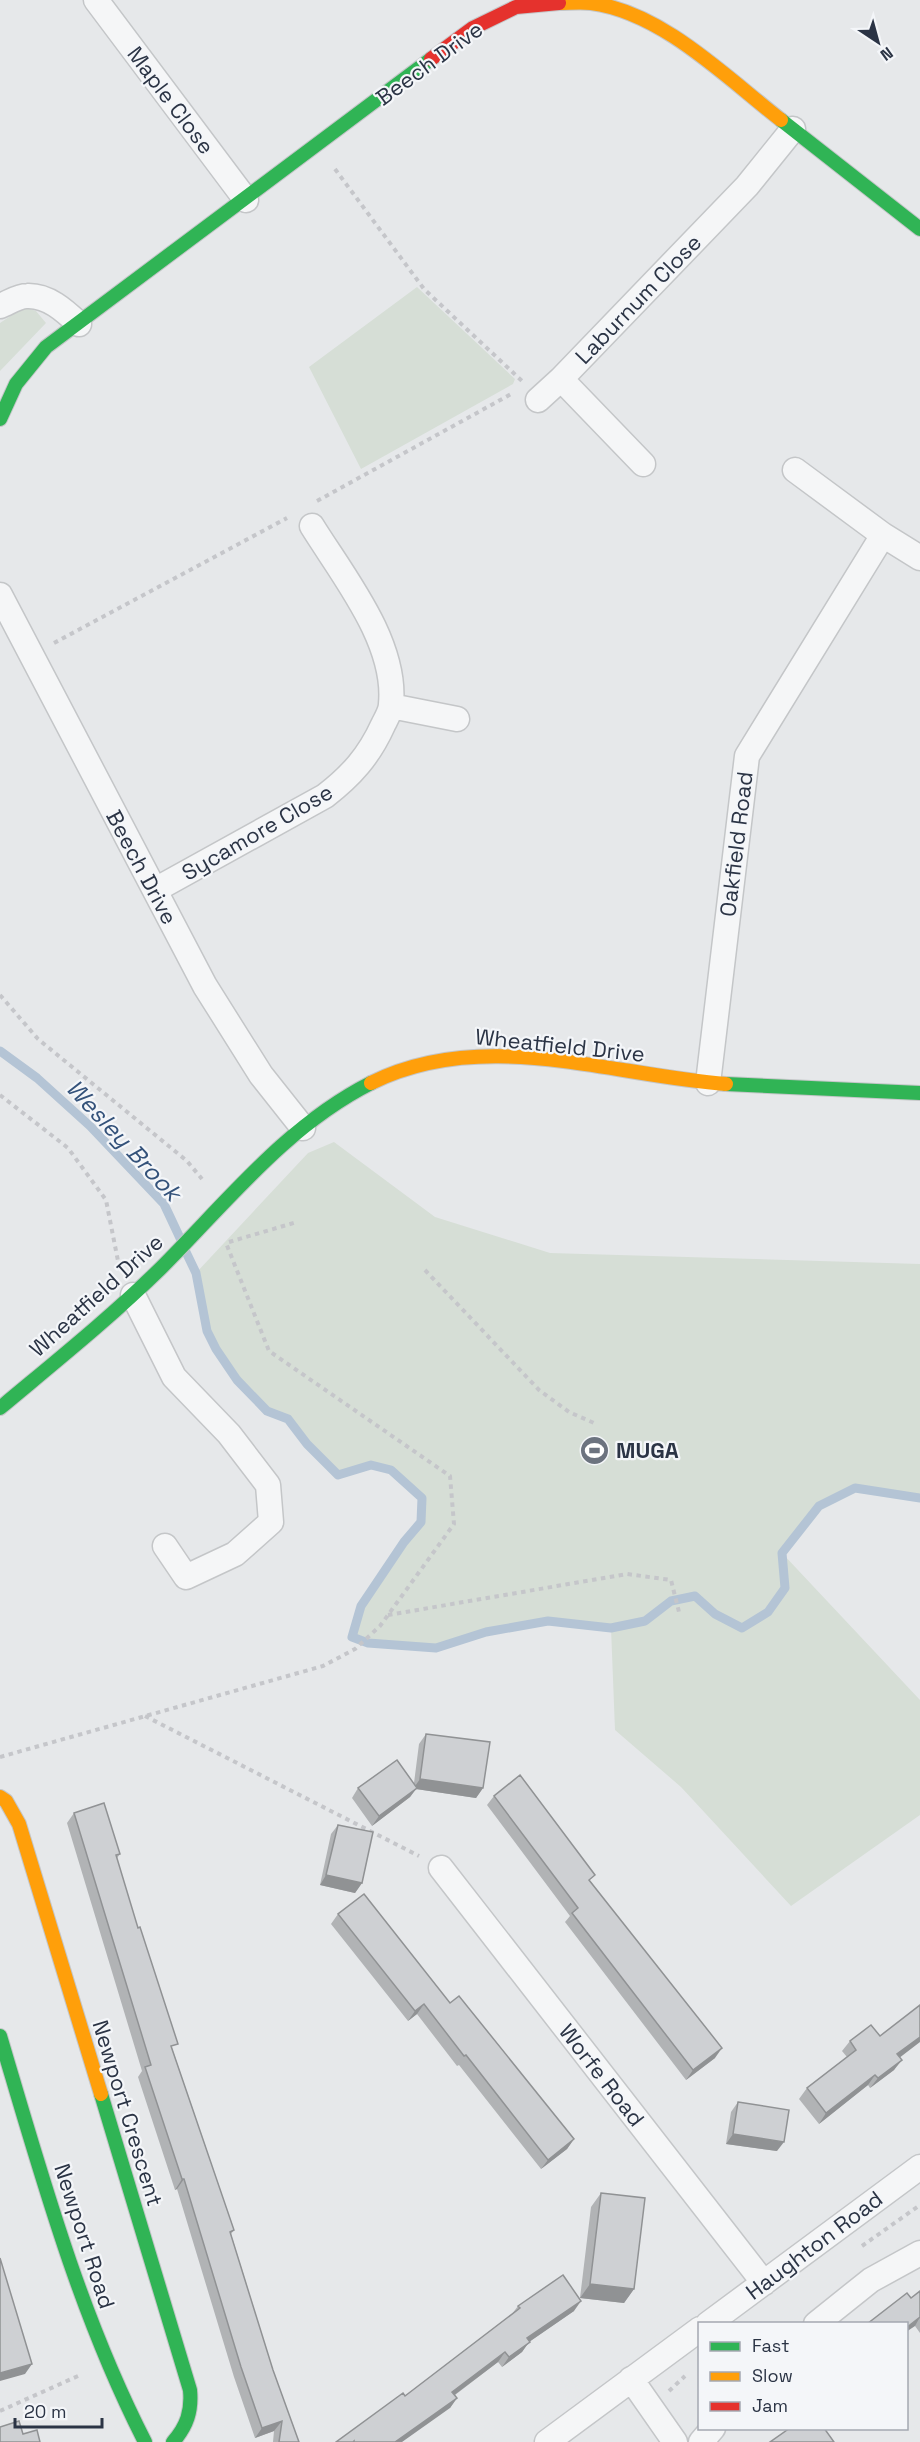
<svg xmlns="http://www.w3.org/2000/svg" width="920" height="2442" font-family="'Space Grotesk',sans-serif">
<style>
.green{fill:#d6ded6}
.lines{fill:none;stroke-linecap:round;stroke-linejoin:round}
.stream{stroke:#b4c4d5;stroke-width:9}
.street-casing{stroke:#c4c6c8;stroke-width:27}
.fast-casing{stroke:#c4c6c8;stroke-width:16}
.slow-casing{stroke:#c4c6c8;stroke-width:16}
.jam-casing{stroke:#c4c6c8;stroke-width:16}
.path{stroke:#c5c6ca;stroke-width:4;stroke-dasharray:4.5 4.5;stroke-linecap:butt}
.street{stroke:#f5f6f7;stroke-width:24}
.fast{stroke:#30b455;stroke-width:14}
.slow{stroke:#ff9f0a;stroke-width:14}
.jam{stroke:#e5322d;stroke-width:14}
.wall{fill:#b1b3b5}
.shaded-wall{fill:#909294}
.building{fill:#ced0d3;stroke:#909294;stroke-width:1.5}
.labels{text-anchor:middle;dominant-baseline:central;stroke-width:4.5;stroke-linejoin:round;paint-order:stroke}
.street-label{font-size:22px;fill:#2b3445;stroke:#f4f6f9}
.poi-label{font-size:22px;font-weight:bold;fill:#2b3445;stroke:#f4f6f9;text-anchor:start}
.water-label{font-size:24px;font-style:italic;fill:#34527a;stroke:#f4f6f9}
</style>
<rect width="100%" height="100%" fill="#e6e8ea"/>
<path class="green" d="M417,287l98,92 -2,5 -152,85 -52,-102z
M27,308l9,3 10,12 -46,48v-48l18,-12z
M334,1142l101,75 115,36 370,11v234l-65,-10 -36,18 -37,47 138,147v115l-129,91 -110,-119 -66,-57 -4,-102 -63,-7 -62,11 -50,16 -68,-5 -16,-6 9,-31 43,-64 17,-20 1,-24 -31,-28 -20,-5 -33,10 -31,-31 -19,-25 -21,-8 -30,-31 -30,-49 -11,-58 112,-120z"/>
<g class="lines">
<path class="stream" d="M0,1051l37,27 53,48 74,78 16,34
M185,1250l11,23 11,58 9,18 21,31 30,31 21,8 19,25 31,31 33,-10 20,5 31,28 -1,24 -17,20 -43,64 -9,31 16,6 68,5 50,-16 62,-11 63,7 34,-7 26,-20 24,-5 20,18 27,14 26,-16 17,-24 -3,-35 37,-47 36,-18 65,10"/>
<defs>
<path id="street" d="M96,0l150,200
M0,306c8,-3 18,-10 27,-10 21,-1 38,15 52,28
M538,400l23,-21
M643,464l-82,-85 186,-193 46,-57
M795,470l88,65 37,23
M0,595l205,391 56,89 42,53
M391,706l66,13
M155,890l170,-94c26,-20 44,-40 58,-71 3,-6 8,-14 8,-21 6,-62 -48,-128 -79,-178
M708,1083l39,-327 136,-221
M133,1295l41,82 55,57 39,51 3,37 -36,32 -49,23 -21,-31
M441,1868l323,415
M708,2324l212,-157
M816,2324l55,-44 49,-27
M631,2379l44,63
M547,2442l153,-113
M701,2442l12,-14"/>
<path id="fast" d="M781,120l139,109
M0,419l16,-35 30,-37 385,-288
M726,1084l194,9
M0,1408c55,-46 110,-90 161,-140 66,-66 125,-142 210,-185
M0,2036c41,138 79,277 145,406
M101,2094l89,296c2,21 -3,36 -17,52"/>
<path id="slow" d="M559,3c10,0 22,-1 32,0 71,9 136,75 190,117
M371,1083c112,-56 238,-8 355,1
M0,1797l6,4 13,23 82,270"/>
<path id="jam" d="M431,59l42,-31 43,-21 43,-4"/>
</defs>
<use href="#street" class="street-casing"/>
<use href="#fast" class="fast-casing"/>
<use href="#slow" class="slow-casing"/>
<use href="#jam" class="jam-casing"/>
<path class="path" d="M335,169l89,120 98,92
M317,501l196,-108
M54,643l233,-125
M0,995l38,44 149,122 15,18
M0,1095l68,53 38,52 12,61 3,2
M229,1242l68,-20
M425,1270l114,120 30,22 25,11
M388,1615l239,-41 44,6 8,32
M145,1716l274,140
M0,1757l323,-91 32,-17 25,-23 74,-102 -4,-48 -181,-125 -43,-108
M862,2246l58,-41
M669,2391l16,-15
M0,2411l78,-35"/>
<use href="#street" class="street"/>
<use href="#fast" class="fast"/>
<use href="#slow" class="slow"/>
<use href="#jam" class="jam"/>
</g>
<path class="wall" d="M426,1734l57,54 -7,10 -60,-9 -6,8 -38,29 -20,-28 6,-10 56,-5 5,-39z
M494,1796l97,86 124,176 -29,22 -121,-158 5,-6 -83,-111z
M74,1813l46,41 -3,4 56,193 61,179 -3,4 42,136 26,72h-26l1,-11 -19,7 -21,-61 -57,-188 -2,1 -37,-113 4,-6 -75,-248z
M338,1825l24,58 -7,10 -35,-8 11,-51z
M338,1914l112,89 124,136 -7,10 -26,20 -82,-104 -2,1 -40,-52 -9,7 -77,-97z
M880,2036l20,21 -6,13 -24,18 -2,-3 -49,39 -20,-25 8,-11 40,-31 -5,-6 8,-10z
M738,2102l39,49 -51,-7 5,-32z
M601,2193l33,96 -10,14 -44,-5 11,-91z
M920,2291v42l-5,-7 -4,-28z
M518,2306l56,5 -45,31 -7,10 -20,15 -4,-5 -43,33 2,3 -7,10 -45,-12 107,-82z"/>
<path class="shaded-wall" d="M420,1779l63,9 -7,10 -60,-9 -6,8 -38,29 7,-10 34,-27z
M326,1875l36,8 -7,10 -35,-8z
M424,2004l-7,10 -9,7 7,-10z
M920,2037v5l-30,23 7,-11z
M722,2048l-7,10 -29,22 7,-10z
M902,2060l-8,10 -24,18 8,-10z
M875,2075l-7,10 -49,39 7,-11z
M733,2134l51,8 -7,9 -51,-7z
M574,2139l-7,10 -26,20 7,-9z
M182,2179h2l-7,10 -2,1z
M590,2284l44,5 -10,14 -44,-5z
M581,2301l-7,10 -45,31 -7,10 -20,15 7,-10 18,-19z
M920,2317l-5,9 -9,6v-4z
M505,2352l-7,10 -53,40 7,-10z
M32,2364l-7,10 -25,7v-8z
M457,2398l-7,10 -48,34h-7z
M282,2421l-8,10 -19,7 7,-10z"/>
<path class="building" d="M426,1734l64,8 -7,46 -63,-9z
M397,1760l20,28 -38,28 -21,-28z
M520,1775l75,100 -6,5 133,168 -29,22 -121,-157 6,-5 -84,-112z
M104,1803l16,51 -4,1 22,73 2,-1 38,117 -7,2 63,184 -4,2 43,138 26,72h-20l3,-21 -20,7 -21,-61 -57,-188h-2l-37,-112 6,-2 -77,-252z
M338,1825l35,7 -11,51 -36,-8z
M364,1894l86,109 9,-7 115,143 -26,21 -82,-105 -2,1 -40,-52 -9,7 -77,-97z
M920,2005v32l-23,17 5,6 -24,18 -3,-3 -49,38 -19,-25 49,-38 -6,-9 21,-16 9,11z
M738,2102l51,8 -5,32 -51,-8z
M601,2193l44,5 -11,91 -44,-5z
M0,2258l32,106 -32,9z
M563,2275l18,26 -54,37 3,4 -21,15 -4,-5 -53,40 5,6 -62,44h-41v-1l-1,1h-17l67,-49 2,3 115,-88 -2,-2z
M920,2291v26l-14,11v-4h-39l40,-31 4,5z
M19,2421l4,13 14,-4 3,12h-40v-15z
M790,2428h34l10,14h-64z"/>
<defs>
<symbol id="stadium-disc" viewBox="-11 -11 22 22"><circle r="9.5" fill="#6c737f" stroke="#f4f6f9"/><path d="M0-5a6.5 5 0 1 0 0 10a6.5 5 0 1 0 0-10ZM-3.5-1.8h7v3.6h-7Z" fill="#fff"/></symbol>
</defs>
<g fill-rule="evenodd">
<use href="#stadium-disc" x="578" y="1434" width="33" height="33"/>
</g>
<g class="labels">
<g class="street-label">
<text transform="translate(429 63) rotate(-36)">Beech Drive</text>
<text transform="translate(171 100) rotate(53)">Maple Close</text>
<text transform="translate(638 299) rotate(-46)">Laburnum Close</text>
<text transform="translate(257 832) rotate(-30)">Sycamore Close</text>
<text transform="translate(736 844) rotate(-83)">Oakfield Road</text>
<text transform="translate(142 867) rotate(62)">Beech Drive</text>
<text transform="translate(560 1045) rotate(6)">Wheatfield Drive</text>
<text transform="translate(96 1295) rotate(-42)">Wheatfield Drive</text>
<text transform="translate(602 2075) rotate(52)">Worfe Road</text>
<text transform="translate(128 2113) rotate(73)">Newport Crescent</text>
<text transform="translate(85 2236) rotate(72)">Newport Road</text>
<text transform="translate(814 2245) rotate(-37)">Haughton Road</text>
</g>
<g class="poi-label">
<text x="616" y="1450">MUGA</text>
</g>
<g class="water-label">
<text transform="translate(124 1140) rotate(47)">Wesley Brook</text>
</g>
</g>
<rect x="698" y="2322" width="210" height="108" fill="#f4f6f9" stroke="#a4a8b1" stroke-width="1.5"/>
<rect x="710" y="2342" width="30" height="9" fill="#30b455" stroke="#a4a8b1" stroke-width="1.5"/>
<text x="752" y="2352" font-size="18" fill="#2b3445">Fast</text>
<rect x="710" y="2372" width="30" height="9" fill="#ff9f0a" stroke="#a4a8b1" stroke-width="1.5"/>
<text x="752" y="2382" font-size="18" fill="#2b3445">Slow</text>
<rect x="710" y="2402" width="30" height="9" fill="#e5322d" stroke="#a4a8b1" stroke-width="1.5"/>
<text x="752" y="2412" font-size="18" fill="#2b3445">Jam</text>
<g transform="translate(878 42) rotate(144)" stroke="#f4f6f9" stroke-width="4.5" paint-order="stroke">
<path d="M0-4.5L10 22L0 15L-10 22Z" fill="#2b3445"/>
<text y="-9" font-size="16" font-weight="bold" text-anchor="middle" fill="#2b3445">N</text>
</g>
<path d="M15 2418v9h87v-9" fill="none" stroke="#2b3445" stroke-width="3"/>
<text x="24" y="2418" font-size="18" fill="#2b3445" stroke="#f4f6f9" stroke-width="4.5" paint-order="stroke">20 m</text>
</svg>
